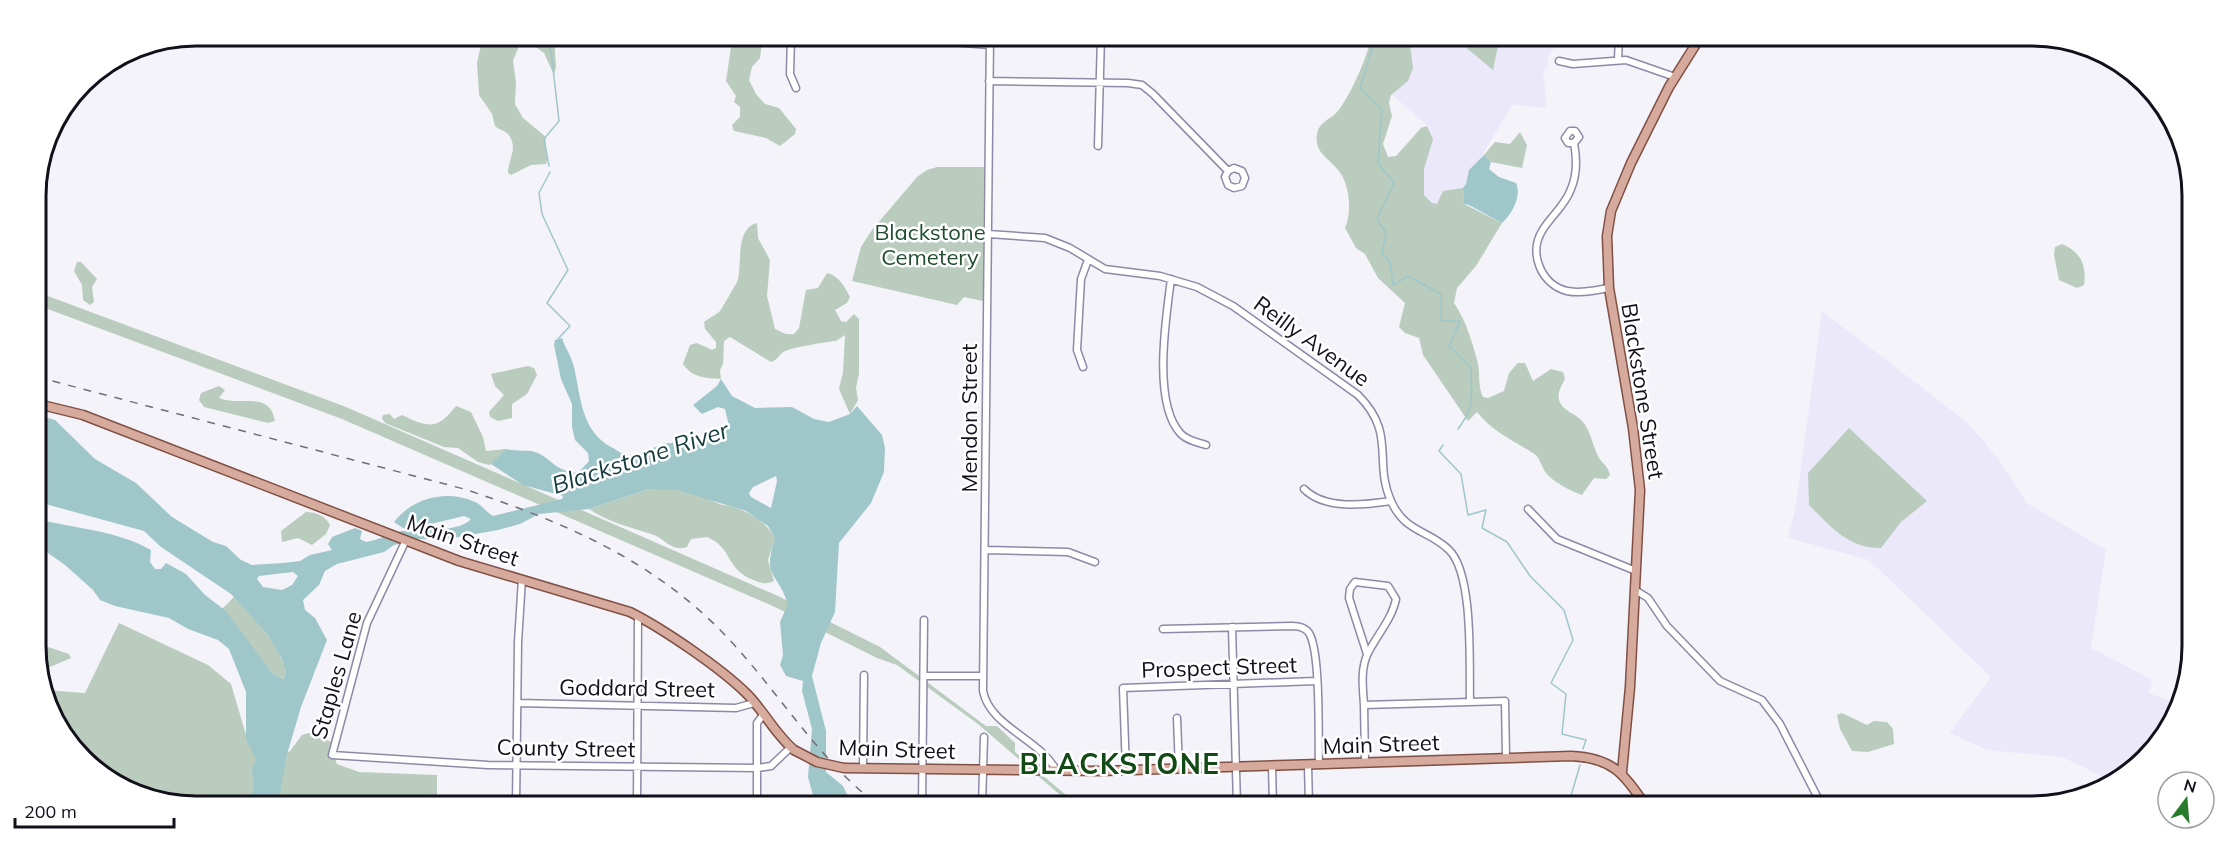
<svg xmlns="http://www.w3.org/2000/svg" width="2228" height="842" font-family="Mulish,sans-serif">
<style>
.built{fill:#ebe9f9}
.green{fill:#b9ccbd}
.water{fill:#9fc7ca;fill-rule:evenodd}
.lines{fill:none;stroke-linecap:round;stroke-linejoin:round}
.stream{stroke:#9fc7ca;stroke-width:1.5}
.minor-casing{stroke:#8d89a6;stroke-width:9}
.major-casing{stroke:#805045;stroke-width:11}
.minor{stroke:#fff;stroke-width:6}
.major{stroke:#d6ab9d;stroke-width:8}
.rail{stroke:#6f6e77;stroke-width:1.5;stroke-dasharray:8 8;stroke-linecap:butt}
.major-bridge-casing{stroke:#805045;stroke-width:11;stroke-linecap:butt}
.major-bridge{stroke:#d6ab9d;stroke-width:8}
.labels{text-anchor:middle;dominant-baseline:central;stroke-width:5;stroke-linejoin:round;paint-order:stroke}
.park-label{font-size:22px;fill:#204d2e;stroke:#fff}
.street-label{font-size:22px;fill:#12101b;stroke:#fff}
.water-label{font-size:24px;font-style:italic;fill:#143b3e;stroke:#fff}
.district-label{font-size:28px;font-weight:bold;letter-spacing:1.5px;fill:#124915;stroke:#fff}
.rim{fill:none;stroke:#12101b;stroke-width:3}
</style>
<rect width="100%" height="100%" fill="#f4f3fa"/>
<path class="built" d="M1379,36h187l-4,11 -9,2 -6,11 1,6 -5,4 4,38 -35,-3 -29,49 -32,91 -48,-13 26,-105 -63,-55z
M1822,311l145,111 30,35 30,46 79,47 -15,98 62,32 -4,13 29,11 -48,69 -20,7 -48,-23 -75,-7 -37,-17 41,-56 -122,-117 -81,-22 7,-27z"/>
<path class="green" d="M483,36h71l2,31 -2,8 -10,-22 -18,-13 -5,1 -8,20 3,21 -1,22 8,14 23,19c-2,10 3,19 0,27l-15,1 -20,10 -3,-2c0,-14 11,-25 0,-39 -4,-4 -9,-4 -13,-8l-3,-12 -13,-19 -2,-32z
M743,36h20l-3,22 -8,9 -3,13 7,14 9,10 14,4 17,21 -1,5 -15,12 -14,-8 -32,-7 -2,-6 8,-8v-10l-6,-5 2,-6 -10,-15 5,-34z
M1371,36h41l-2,9 3,23 -5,13 -17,14 -2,8 3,13 -9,28 5,13 8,-1 25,-28 6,-2 6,13 -9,30v26l8,8 5,1 6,-13 20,-3 1,16 38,19 -26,43 -19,22 -3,15c12,17 19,41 24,61 2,11 0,23 5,33l5,1 16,-7 5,-18 9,-10h7l8,18 18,-12 12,3 2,7c-3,6 -8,13 -6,21 4,12 17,13 24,22 8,10 9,22 15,34 4,8 10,9 12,19l-4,4 -12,-1 -12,17c-11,-4 -29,-13 -36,-22 -5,-7 -6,-16 -13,-20 -21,-13 -40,-21 -56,-41l-9,9 -45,-66 -4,-17 -14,-5 -6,-6 6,-24 -27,-25 -13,-24 -9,-6 -11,-20c7,-15 5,-43 -6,-57 -10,-13 -25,-18 -22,-37 1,-10 11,-14 18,-20 12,-10 35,-62 36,-78z
M1452,36h48l-7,34z
M1520,132l7,13 -5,23 -31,-6 -7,-7 11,-13 15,2z
M937,167h47l-1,134 -19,-4 -7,8 -105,-24 9,-34 11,-17 45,-53 10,-7z
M757,223l1,15 12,22 -3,36 8,33 11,5h8l5,-6 7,-38 12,-2 9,-15c11,2 18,14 23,24l-3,6 -12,7 6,11 5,1 8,-8 5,5v55l-3,14 2,12 -8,14 -11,-25 4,-17 2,-37 -9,6c-5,0 -46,7 -51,10 -6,3 -7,9 -14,11l-41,-25 -6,4 -1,23 -3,6 1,9c-14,-1 -29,-1 -38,-15l7,-19 7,-2 15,7 4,-2v-6l-11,-13 -1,-7c5,-4 12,-7 16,-11 1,-1 16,-27 17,-29 6,-16 -3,-53 20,-59z
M2062,244c19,8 25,22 22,41l-7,3 -18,-8 -5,-25 1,-8z
M77,262h4l16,17 -5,8 2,15 -4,3 -7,-5 -1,-15 -8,-14z
M37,292l309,115 432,189 102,51 106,79h11l18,17v9l64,54h-6l-95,-82 -81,-59 -20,-7 -102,-51 -433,-188 -305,-114z
M528,366l6,2 3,7 -10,19 -15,10v14l-14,3 -8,-4 -1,-5 15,-17 -9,-9 -4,-12z
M219,386l6,4 -6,8c21,9 51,-8 56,23l-7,2 -64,-16 -5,-7 2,-7z
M456,406l15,6 12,25 3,14 20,-2 -10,13 -7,3 -11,-3 -20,-14 -14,-1 -59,-24 -3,-5 1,-3 7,-1 4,5 8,-4c27,13 35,15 54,-9z
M1849,428l78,73 -26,21 -20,26c-32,1 -51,-22 -72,-43l-1,-32z
M649,489c23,-2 48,4 68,14 4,2 9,2 13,3 19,6 35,14 45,32l-7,22 6,21c-7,3 -11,3 -18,0 -32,-11 -22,-33 -49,-44l-16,2 -4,8c-15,5 -21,-7 -33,-12 -23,-8 -45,-12 -65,-26z
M306,512c10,0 20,4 24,13l-4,9 -14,11 -14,-7 -16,4 -1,-11z
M234,597c20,23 46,45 52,76l-3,6 -10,-5 -51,-65z
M119,623l89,42 23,19 18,61 15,21 -4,40h-64l-52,-9 -68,-46 -31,-61 40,3z
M39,644l30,10 2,4 -21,9 -11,-2z
M1842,713l25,12 7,-4 13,1 6,7 1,15 -26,8 -16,-1 -12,-22 -3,-14z
M312,732l19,10v7l6,15 22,8 78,3v31h-171l10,-48 14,-7 12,-16z"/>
<path class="water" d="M1484,155l7,7 -2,7 10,8 17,6c6,13 -4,31 -14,40l-33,-18 -5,-1 -1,-16 3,-4 3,-14z
M562,338c3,10 10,19 12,29 7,31 7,63 37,80 5,2 11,8 16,8 16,1 28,-11 44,-12 20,-1 45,0 58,-17l-4,-17 -7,-2 -16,7 -9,-9 24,-19 4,-7 11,17 23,12 37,-1 22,12 15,3 21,-8 7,-8 25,29 3,13 -1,24 -13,31 -32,40 -4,69 -14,31 -9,33 14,55v41l17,14 10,20h-37l-8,-29 4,-48 -10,-38 1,-10 -17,-5 -6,-11 3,-10 -3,-33 8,-18c-11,-33 -26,-26 -13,-66l-7,-12 -22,-15 -69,-21 -28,-1 -60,20 -50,5 -19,10 -22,6 -56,10 -22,-1 -26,6 -10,7 -47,12 -12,7 -6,14 -16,15 2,10 10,8 12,22 -26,67 -15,51 -8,48h-30l6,-19 -2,-17 4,-10 -10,-21v-47l-17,-43 -11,-9 -30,-11 -19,-11 -54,-12 -15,-6 -7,-10 -28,-25 -27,-19v-27c38,10 78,11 113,31l-1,12 5,7h6l5,-6 20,11 19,21 21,16 47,63 10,5 3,-6 -4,-14 -15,-25 -36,-40 -70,-47 -17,-16 -106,-29v-87l17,5 40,39 41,24 36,34 41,25 13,4 15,14 11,5 31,-2 17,-2 10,-6 22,-5 -4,-6 4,-7 23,-9 7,3 -2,8 6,3c13,-2 24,-9 36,-11 18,-2 56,2 69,-12l-7,-3 -54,13 -7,-1 -9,-6c18,-24 53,-33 81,-20 7,3 11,10 18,14l69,-17 1,-3 -40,-11 -32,-21 15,-15c8,2 25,1 29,3 18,7 19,19 43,21l11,-12 -1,-8 -13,-13 -3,-13v-23l-11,-25 -7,-34 1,-5zM776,476l1,5 -6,27 -20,-11 -2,-4 4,-6zM293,572l5,4 -6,9 -10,5 -19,-3 -6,-8 2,-3z"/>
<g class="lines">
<path class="stream" d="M542,36l9,15 8,70 -15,18 5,27
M1376,36l-16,52 22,22 -4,53 16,20 -17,36 9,14 -4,20 8,10 3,22 15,-9 33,18v27h19l-11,25 22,22c0,29 5,37 -13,61
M550,172l-11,21 3,21 26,56 -21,33 23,23 -12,13
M1443,445l-4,6 22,23 7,41 18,-5 -4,18 25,14 23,34 34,34 9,30 -22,43 15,11 -4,40 24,6 -3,9
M1568,806l12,-41"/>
<defs>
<path id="minor" d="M791,36l-1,38 6,14
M990,36l-7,655c7,36 57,48 73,79
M897,38l93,7
M1618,60l1,-24
M1559,61l14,3 53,-4 49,17
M989,81l139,2 14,2 11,9 75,77 6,-3 8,3 3,7 -3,8 -8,2 -6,-3 -3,-8 3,-6
M1574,143h-6l-3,-5 5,-7h5l4,6 -5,6c3,16 3,32 -3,46 -6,17 -21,28 -29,42 -14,23 0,54 25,60 13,3 29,-1 42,-3
M1098,146l3,-110
M988,234l57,4 25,10 35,21 55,7 37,11 36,19 125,89c39,39 15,66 33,106 14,32 38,29 58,49 25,24 20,116 21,151
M1171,279c-5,39 -19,125 10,155 7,7 16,8 25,11
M1083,367l-6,-17 4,-71 7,-19
M1304,489c21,21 60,16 87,12
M1528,509l29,30 79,32
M406,540l-39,83 -35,132 156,10 270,3 13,-2 20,-19
M986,550l82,2 27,10
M1635,590l13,8 19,28 53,55 42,19 18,24 42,82
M1232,627l5,179
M1163,629l129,-3c7,0 13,1 17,7 12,19 9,105 10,131
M925,676h58
M518,703l218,5 18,-5
M1364,705c-1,-16 -4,-36 4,-52 9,-18 24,-34 28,-54l-8,-13 -33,-4 -5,7 -1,9 18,56
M1177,718l2,51
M1365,762l-1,-57 141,-4 1,56
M1308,765l1,41
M1272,766l1,40
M863,768l1,-93
M1126,770l-3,-82 192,-7
M516,806l2,-164 4,-63
M637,806l1,-190
M757,806v-83l6,-8
M922,806l2,-186
M982,806l2,-69"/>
<path id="major" d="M38,404l45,11 376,146 171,51c32,16 91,56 117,82 17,17 28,40 47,56
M844,768l258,3 469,-15c42,2 52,17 75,50
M1622,772l8,-85 10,-197 -7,-62 -24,-140 -2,-52 4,-25 20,-48 38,-76 32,-51"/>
</defs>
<use href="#minor" class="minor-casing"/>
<use href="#major" class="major-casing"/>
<use href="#minor" class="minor"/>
<use href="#major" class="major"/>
<path class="rail" d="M37,377l427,112c97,32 188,70 260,145 53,55 93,125 155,172"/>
<defs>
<path id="major-bridge" d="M794,750l23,12 27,6"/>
</defs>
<use href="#major-bridge" class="major-bridge-casing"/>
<use href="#major-bridge" class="major-bridge"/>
</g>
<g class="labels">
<g class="park-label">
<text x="930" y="232">Blackstone<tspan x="930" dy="25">Cemetery</tspan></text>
</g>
<g class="street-label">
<text transform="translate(1312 341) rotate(36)">Reilly Avenue</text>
<text transform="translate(1643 391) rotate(81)">Blackstone Street</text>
<text transform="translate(969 418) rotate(-90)">Mendon Street</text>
<text transform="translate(463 540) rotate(19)">Main Street</text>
<text transform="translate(1219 667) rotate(-2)">Prospect Street</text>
<text transform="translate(336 675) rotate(-74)">Staples Lane</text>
<text transform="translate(637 688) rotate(1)">Goddard Street</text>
<text transform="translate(1381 744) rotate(-2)">Main Street</text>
<text transform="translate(566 748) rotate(1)">County Street</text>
<text transform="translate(897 749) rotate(2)">Main Street</text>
</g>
<g class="water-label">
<text transform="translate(640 457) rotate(-18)">Blackstone River</text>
</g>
<g class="district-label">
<text x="1120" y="763">BLACKSTONE</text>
</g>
</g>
<path d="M0 0H2228V842H0ZM196 46H2032A150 150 0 0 1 2182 196V646A150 150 0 0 1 2032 796H196A150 150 0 0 1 46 646V196A150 150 0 0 1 196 46Z" fill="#fff" fill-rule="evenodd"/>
<path class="rim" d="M196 46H2032A150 150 0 0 1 2182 196V646A150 150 0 0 1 2032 796H196A150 150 0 0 1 46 646V196A150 150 0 0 1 196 46Z"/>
<g transform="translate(2186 800) rotate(16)"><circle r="28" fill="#ffffff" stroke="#a09fa4" stroke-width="1.5"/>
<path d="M0-4.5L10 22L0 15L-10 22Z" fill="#267c2a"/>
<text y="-9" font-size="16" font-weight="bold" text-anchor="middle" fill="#12101b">N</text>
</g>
<path d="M15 818v9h159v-9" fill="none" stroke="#12101b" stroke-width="3"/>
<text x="24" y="818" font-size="18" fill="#12101b" stroke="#ffffff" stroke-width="4.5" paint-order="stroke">200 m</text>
</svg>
